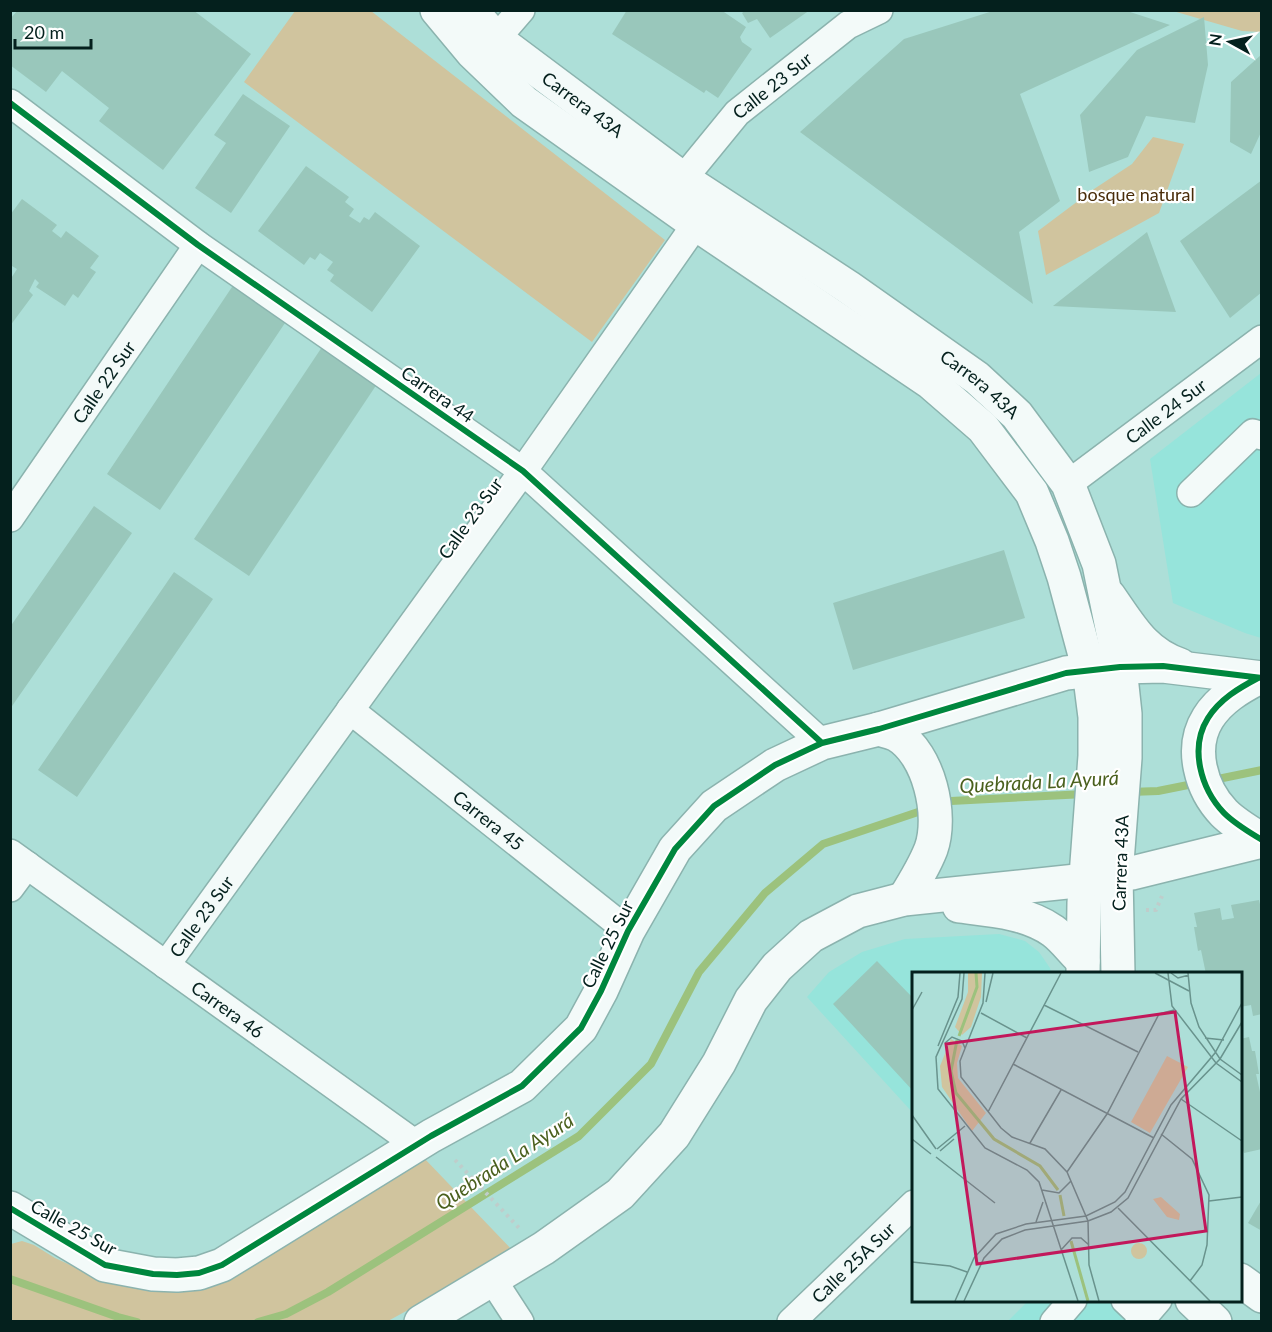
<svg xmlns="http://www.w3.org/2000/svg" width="1272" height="1332" font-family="Lato,sans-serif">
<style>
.built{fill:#96e4db}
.green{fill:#d0c49e}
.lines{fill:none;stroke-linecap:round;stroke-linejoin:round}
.stream{stroke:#9cc27d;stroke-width:8}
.building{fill:#99c7bb}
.minor-casing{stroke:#8bb3ae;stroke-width:30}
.major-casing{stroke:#8bb3ae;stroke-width:36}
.path{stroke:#bfcdcb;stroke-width:4;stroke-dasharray:3 4.5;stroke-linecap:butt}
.minor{stroke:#f3faf9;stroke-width:27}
.major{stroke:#f3faf9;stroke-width:33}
.cycleway-casing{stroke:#fff;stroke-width:10}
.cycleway{stroke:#00873e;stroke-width:6}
.labels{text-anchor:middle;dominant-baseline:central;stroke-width:4.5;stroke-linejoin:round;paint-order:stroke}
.street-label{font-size:18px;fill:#04201d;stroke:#fff}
.park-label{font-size:18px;fill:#492c09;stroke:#fff}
.water-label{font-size:20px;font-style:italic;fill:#4a601d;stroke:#fff}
.inset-river{fill:none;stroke:#9cc27d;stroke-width:3}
.inset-road{fill:none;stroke:#69938d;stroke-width:1.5}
.view{fill:#c2185b;fill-opacity:0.15;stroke:#c2185b;stroke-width:3}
.inset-edge{fill:none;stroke:#04201d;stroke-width:3}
</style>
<rect width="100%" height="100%" fill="#addfd8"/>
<path class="built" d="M1261,373v265l-16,-5 -72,-30 -23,-144z
M999,934l26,7 14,11 11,16 1,5 -137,1 -1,139 -106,-116 22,-25 33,-20 43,-13z
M1029,1300l106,1 8,21h-136z"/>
<path class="green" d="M295,11h76l294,229 -73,102 -348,-260z
M1173,11h88v21l-19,-1z
M1153,137l31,7 -25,69 -113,62 -8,-44 56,-42 38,-25z
M423,1157l91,95 -126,69 -377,1v-78l11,-3 12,4 21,13 57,26 41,8 48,-5 44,-16z"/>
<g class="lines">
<path class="stream" d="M1213,780l49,-10
M1130,792l28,-1 40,-8
M942,804l9,-3 134,-7
M10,1279l108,38 19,5
M258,1322l28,-8 42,-22 251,-156 72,-72 48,-92 66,-79 58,-49 104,-35"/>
</g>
<path class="building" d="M18,10h175l58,44 -88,116 -64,-49 10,-13 -47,-37 -16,21 -36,-27v-46z
M627,10h94l25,17 -6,10 2,5 10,7 -34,49 -12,-8 -2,3 -92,-59z
M746,10h64l-40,28 -13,-19 -9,4 -6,-10z
M996,10h128l46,15 -150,69 40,107 -41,31 14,72 -233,-172 104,-93z
M1204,17l4,48 -13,58 -49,-7 -18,41 -39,15 -9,-57 57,-65z
M1262,54v76l-11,24 -21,-12 1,-60z
M243,94l47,32 -59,87 -36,-25 31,-45 -12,-8z
M306,166l43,31 -4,5 9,7 -5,7 11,7 4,-6 5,3 6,-8 45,34 -48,66 -42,-31 4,-6 -7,-5 6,-8 -13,-9 -5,7 -5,-3 -6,8 -46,-34z
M1262,180v112l-32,26 -50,-77z
M22,199l35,26 -5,6 9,7 5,-7 33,25 -9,12 6,4 -18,26 -5,-4 -8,12 -29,-19 3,-4 -4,-4 -6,12 4,4 -23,31v-46l7,-11 -5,-3 -2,2v-53z
M1147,232l29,80 -123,-6z
M236,281l53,36 -129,193 -53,-36z
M324,344l55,37 -130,195 -55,-37z
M94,506l38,27 -122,176v-82z
M1004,550l21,68 -172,52 -20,-67z
M174,572l39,27 -136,198 -39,-27z
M1259,900l3,13v101l-9,2 -2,-11 -11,2v-33h-34l-5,-24 -3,1 -4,-24h3l-3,-14 26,-5 2,12 12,-2 -3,-13z
M877,961l37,38v93l-81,-88z
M1249,1037l3,14h3l4,23h-3l6,27v48l-18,4 -4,-10v-104z
M1262,1199v32l-14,-8z"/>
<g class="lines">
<defs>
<g id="minor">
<path d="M496,39l25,-29"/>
<path d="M10,103l188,142 325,226 299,272"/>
<path id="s1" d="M683,179l54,-66 111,-88 31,-15"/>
<path id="s2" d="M1068,484l194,-145"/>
<path d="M1191,493l62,-60 9,3"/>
<path id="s3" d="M10,518l188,-273"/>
<path id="s4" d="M350,710l278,221"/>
<path id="s5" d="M10,853l407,292"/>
<path d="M10,888l17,-23"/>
<path id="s6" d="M166,965l357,-494 173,-247"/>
<path d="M492,1279l28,43"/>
<path d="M1125,1300l18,17"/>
<path id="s7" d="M791,1322l123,-118"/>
<path d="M1054,1322l19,-22"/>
<path d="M1139,1322l19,-22"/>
</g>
<g id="major">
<path d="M437,10l35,42 52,50 172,122 234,158 53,46 49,65 20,48 12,36 25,93 6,47v39l-11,147 -1,71"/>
<path id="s8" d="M471,10l25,29 187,140 165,108 129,91 40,37 51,69 31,80 21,103 5,47v44l-9,117 2,99"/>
<path d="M1109,596c21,30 35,57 71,69"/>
<path d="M1258,678c-19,10 -38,21 -50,40 -19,30 -7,71 16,95 11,11 25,19 38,27"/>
<path d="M879,729c5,2 12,3 18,6 32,19 46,80 34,114 -7,18 -17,34 -27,50"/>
<path d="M959,906c32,4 67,6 94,25 11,8 20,21 30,30"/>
<path d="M10,1208l95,57 48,9 24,1 22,-2 23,-8 209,-129 91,-50 59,-58 20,-37 27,-60 47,-82 39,-43 61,-41 47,-22 57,-14 187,-56 54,-6 43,-1 99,12"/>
<path d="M1240,1280l22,16"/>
<path d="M1192,1300l23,22"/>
<path d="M421,1322l123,-74 76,-54 54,-59 45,-72 32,-63 26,-33 34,-31 47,-25 46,-12 182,-19 46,-7 130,-32"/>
</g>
</defs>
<use href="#minor" class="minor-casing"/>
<use href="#major" class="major-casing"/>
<path class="path" d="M1146,910h10l6,-14
M455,1160l65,69"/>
<use href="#minor" class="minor"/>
<use href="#major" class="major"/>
<defs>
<path id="cycleway" d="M10,103l188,142 325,226 299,272
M1258,678c-19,10 -38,21 -50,40 -19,30 -7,71 16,95 11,11 25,19 38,27
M10,1208l95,57 48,9 24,1 22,-2 23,-8 209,-129 91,-50 59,-58 20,-37 27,-60 47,-82 39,-43 61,-41 47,-22 57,-14 187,-56 54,-6 43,-1 99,12"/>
</defs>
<use href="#cycleway" class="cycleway-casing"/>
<use href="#cycleway" class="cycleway"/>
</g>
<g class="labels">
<g class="street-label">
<text stroke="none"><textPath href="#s1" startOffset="130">Calle 23 Sur</textPath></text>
<text stroke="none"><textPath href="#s8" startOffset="147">Carrera 43A</textPath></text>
<text stroke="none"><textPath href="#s3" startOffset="165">Calle 22 Sur</textPath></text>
<text stroke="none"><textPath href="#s8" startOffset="633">Carrera 43A</textPath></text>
<text transform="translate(438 394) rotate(35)">Carrera 44</text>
<text stroke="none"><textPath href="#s2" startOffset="122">Calle 24 Sur</textPath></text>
<text transform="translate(470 518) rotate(-54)">Calle 23 Sur</text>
<text stroke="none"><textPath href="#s4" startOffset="177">Carrera 45</textPath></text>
<text transform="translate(1120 863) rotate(-88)">Carrera 43A</text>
<text stroke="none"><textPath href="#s6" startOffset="60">Calle 23 Sur</textPath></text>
<text transform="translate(607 944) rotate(-64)">Calle 25 Sur</text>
<text stroke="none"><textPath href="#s5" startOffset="268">Carrera 46</textPath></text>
<text transform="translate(74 1227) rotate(29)">Calle 25 Sur</text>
<text stroke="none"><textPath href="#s7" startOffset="86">Calle 25A Sur</textPath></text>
</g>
<g class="park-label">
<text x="1136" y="194">bosque natural</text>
</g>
<g class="water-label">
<text transform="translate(1039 781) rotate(-3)">Quebrada La Ayurá</text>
<text transform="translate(504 1161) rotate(-33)">Quebrada La Ayurá</text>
</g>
</g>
<g transform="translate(912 972)">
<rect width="330" height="330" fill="#addfd8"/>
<path d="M56,1h14l-1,24 -10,30 -9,8 -7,-8 13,-35zM39,67l11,7 -5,17 1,15 28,35 -14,18 -30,-44 -2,-21zM255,84l21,11 -38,66 -19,-11zM249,225l19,17 -1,6 -12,-3 -14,-18zM219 279a8 8 0 1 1 16 0a8 8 0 1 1-16 0Z" fill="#d0c49e"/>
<path class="inset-river" d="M47,64l18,-49 -1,-14M45,68l-6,31 5,22 38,46 46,27 18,24M148,223l4,21M159,269l17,60"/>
<path class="inset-road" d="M52,1l-2,26 -26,58 2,32 47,59 42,22 12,12 39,119M73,1l-2,30 -23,58 1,16 40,51 11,9 33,12 22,23 21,49 1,44 10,36M243,1l34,18M256,1l4,33 44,57 26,19M259,1l7,5 11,-3M276,1l3,30 8,24 21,32 22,16M74,30l7,-29M132,33l94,47M0,38l10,-18M69,41l46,25M293,66l19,2M33,71l7,-6 10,4 3,7M26,74l20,-49 2,-24M101,92l141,74M269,127l61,42M76,140l73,-139M0,143l24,34M249,162l31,25 17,36 -2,50 -5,20 -12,16M0,167l19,15M118,171l31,-53M25,177l28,-23M28,179l14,-12M24,185l59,46M155,200l40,-58 52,-100 15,-4M130,218l17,3 12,-12M297,229l33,-4M206,236l92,93M124,250l7,-20M149,278l11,-12h9l8,7M0,290l38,4 17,6M43,329l19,-43 22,-24 30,-10 60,-8 29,-14 10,-10 46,-87 44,-52 27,-50M52,329l20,-43 18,-19 23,-9 63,-9 23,-9 17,-14 53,-99 39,-40 22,-37"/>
<path class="view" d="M263,40l31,219 -229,33 -31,-220z"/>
<rect width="330" height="330" class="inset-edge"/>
</g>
<rect width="1272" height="1332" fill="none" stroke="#04201d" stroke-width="24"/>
<g transform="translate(1230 42) rotate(278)" stroke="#ffffff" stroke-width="4.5" paint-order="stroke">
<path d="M0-4.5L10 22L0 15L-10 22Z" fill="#04201d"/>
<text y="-9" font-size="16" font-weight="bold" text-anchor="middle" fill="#04201d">N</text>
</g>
<path d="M15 39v9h76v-9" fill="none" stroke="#04201d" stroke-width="3"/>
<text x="24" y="39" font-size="18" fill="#04201d" stroke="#ffffff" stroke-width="4.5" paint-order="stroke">20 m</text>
</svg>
